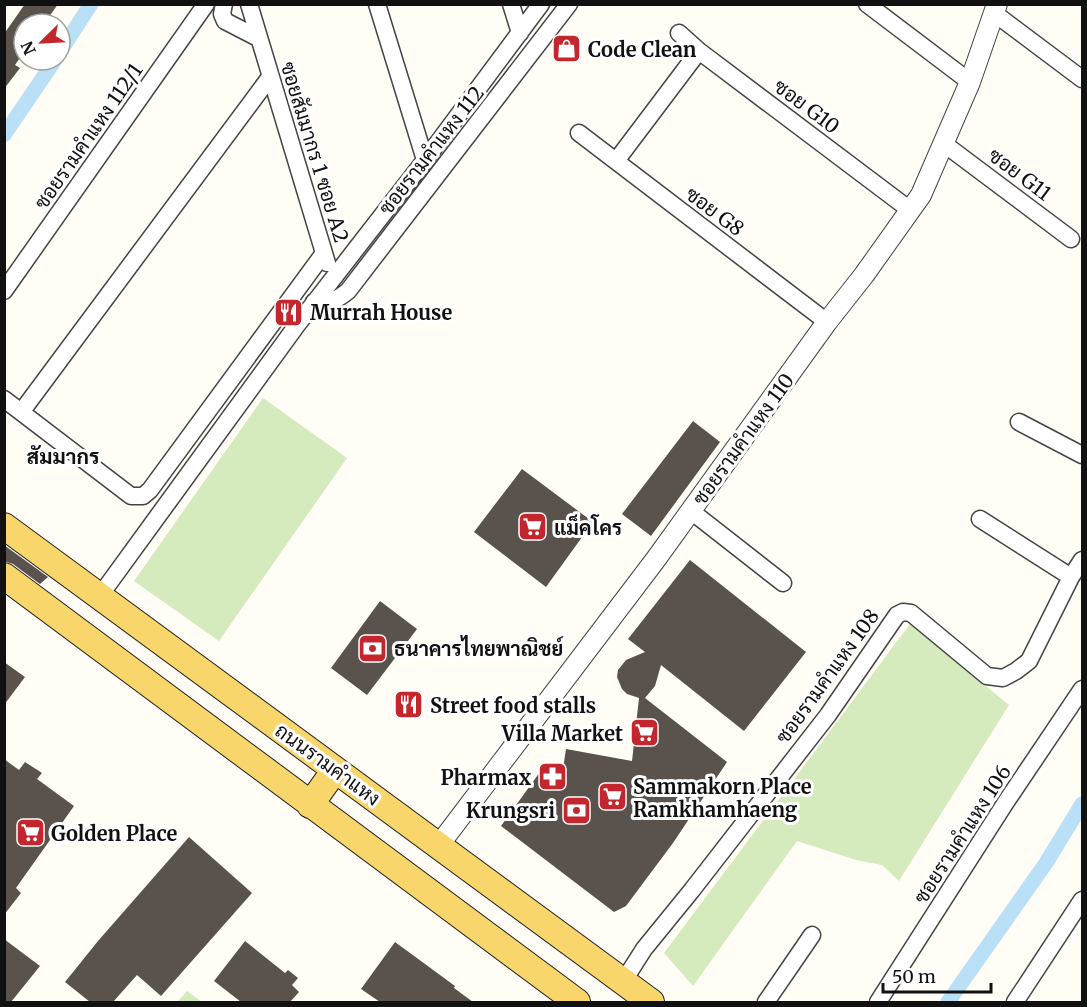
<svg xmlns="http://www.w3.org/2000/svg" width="1087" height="1007" font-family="Merriweather,Sarabun,serif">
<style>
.green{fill:#d5ebbd}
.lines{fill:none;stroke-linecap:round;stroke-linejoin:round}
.canal{stroke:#b9e0f7;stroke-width:15}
.building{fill:#5a524d}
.minor-casing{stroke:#444;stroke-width:19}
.tertiary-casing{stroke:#444;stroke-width:22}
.primary-casing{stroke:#222;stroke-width:28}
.minor{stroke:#fff;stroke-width:16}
.tertiary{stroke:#fff;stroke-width:20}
.primary{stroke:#f9d66b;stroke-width:26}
.labels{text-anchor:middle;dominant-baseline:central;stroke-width:6;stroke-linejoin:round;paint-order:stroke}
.poi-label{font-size:20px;font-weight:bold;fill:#111;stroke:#fff;text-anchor:start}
.street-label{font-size:20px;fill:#111;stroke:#fff}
.neighbourhood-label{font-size:21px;font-weight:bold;fill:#111;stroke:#fff}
</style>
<rect width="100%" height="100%" fill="#fffdf5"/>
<path class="green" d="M263,398l84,60 -128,183 -85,-60z
M910,624l99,81 -110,176 -17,-16 -26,-5 -59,-19 -104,145 -29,-33z
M187,991l15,11h-25z"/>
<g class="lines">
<path class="canal" d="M60,52l31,-48
M4,135l51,-75
M948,1002l98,-139 36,-59"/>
</g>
<path class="building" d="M25,4h33l-14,20h-20v28l-9,13 5,3 -16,21v-55z
M693,421l27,21 -69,94 -29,-22z
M522,469l71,53 -47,65 -72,-55z
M4,545l44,32 -8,7 -27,-20 -9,-3z
M690,560l116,92 -62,79 -83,-66 -6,21 -10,12 82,64 -54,81 -47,63 -12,6 -113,-86 44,-61 18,4 3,-20 66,12 7,-63 -12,-4 -5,-5 -5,-12 1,-7 8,-10 19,-8 -17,-13z
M380,601l37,28 -50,66 -36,-27z
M4,662l21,15 -21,28z
M4,759l15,11 6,-8 17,11 -5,6 37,27 -58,82 5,5 -17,22z
M189,837l63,56 -91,103 -24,-21 -24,27h-23l-25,-20 33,-41z
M4,939l36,27 -29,36h-7z
M245,941l40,32 3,-3 10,8 -6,7 7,7 -9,10h-49l-27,-21z
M395,942l60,44 -1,2 19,14h-93l-19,-13z"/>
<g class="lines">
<defs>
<path id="minor" d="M224,4l-2,10 3,7 33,17
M249,4l78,259
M377,4l48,156
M511,4l9,29
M867,4l103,78
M994,13l88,66
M679,33l20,18 211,159
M579,133l248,189
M943,143l128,96
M616,161l83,-110
M4,291l202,-287
M314,302c15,1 22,-1 34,-11l221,-287
M4,399l127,97h12l7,-6 174,-237
M22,411l248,-334
M1019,422l63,33
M691,511l92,72
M980,519l91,58
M99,597l198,-272 128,-165 116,-156
M623,982l21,-33 48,-59 136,-175 69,-100 6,-3 8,1 76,63 16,2 13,-7 13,-10 42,-84 11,-17
M766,1002l46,-67
M878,1002l128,-200 76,-113
M1015,1002l67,-102"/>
<path id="tertiary" d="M439,845l217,-286 171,-237 37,-47 57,-80 49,-113 27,-78"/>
<path id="primary" d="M4,526l647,476
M4,576l573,426
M310,805l25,-35"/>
</defs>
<use href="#minor" class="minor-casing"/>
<use href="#tertiary" class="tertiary-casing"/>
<use href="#primary" class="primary-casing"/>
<use href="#minor" class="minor"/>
<use href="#tertiary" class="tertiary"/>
<use href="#primary" class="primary"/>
</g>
<defs>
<symbol id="shop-square" viewBox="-11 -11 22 22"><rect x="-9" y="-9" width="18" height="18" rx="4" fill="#c4262e" stroke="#fff"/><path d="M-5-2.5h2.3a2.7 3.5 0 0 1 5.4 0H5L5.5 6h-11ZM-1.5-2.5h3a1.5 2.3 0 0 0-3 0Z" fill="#fff"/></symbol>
<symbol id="restaurant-square" viewBox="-11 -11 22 22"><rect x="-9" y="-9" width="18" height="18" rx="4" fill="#c4262e" stroke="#fff"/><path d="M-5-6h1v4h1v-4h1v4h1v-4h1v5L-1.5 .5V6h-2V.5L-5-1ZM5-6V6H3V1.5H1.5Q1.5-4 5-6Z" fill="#fff"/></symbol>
<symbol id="supermarket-square" viewBox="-11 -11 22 22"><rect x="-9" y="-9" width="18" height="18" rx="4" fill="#c4262e" stroke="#fff"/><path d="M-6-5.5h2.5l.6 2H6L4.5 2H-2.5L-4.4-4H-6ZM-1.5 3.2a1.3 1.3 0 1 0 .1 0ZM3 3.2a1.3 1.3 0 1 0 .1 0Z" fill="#fff"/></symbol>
<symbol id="bank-square" viewBox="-11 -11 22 22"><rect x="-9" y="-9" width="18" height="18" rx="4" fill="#c4262e" stroke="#fff"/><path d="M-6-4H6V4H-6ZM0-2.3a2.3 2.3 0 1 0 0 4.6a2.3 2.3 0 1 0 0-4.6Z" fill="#fff"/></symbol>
<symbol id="pharmacy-square" viewBox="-11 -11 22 22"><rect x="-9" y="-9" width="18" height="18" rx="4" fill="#c4262e" stroke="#fff"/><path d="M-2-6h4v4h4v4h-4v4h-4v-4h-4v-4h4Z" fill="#fff"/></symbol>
</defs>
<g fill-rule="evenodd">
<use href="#shop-square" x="550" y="32" width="33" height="33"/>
<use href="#restaurant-square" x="272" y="296" width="33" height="33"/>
<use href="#supermarket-square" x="516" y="510" width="33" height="33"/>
<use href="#bank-square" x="356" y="632" width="33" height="33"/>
<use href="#restaurant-square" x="392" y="688" width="33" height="33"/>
<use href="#supermarket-square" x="628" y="716" width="33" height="33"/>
<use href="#pharmacy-square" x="536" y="760" width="33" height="33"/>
<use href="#supermarket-square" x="596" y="780" width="33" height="33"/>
<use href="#bank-square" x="560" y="794" width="33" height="33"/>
<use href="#supermarket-square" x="14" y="816" width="33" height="33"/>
</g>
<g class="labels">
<g class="poi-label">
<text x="588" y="49">Code Clean</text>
<text x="310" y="312">Murrah House</text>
<text x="554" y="527">แม็คโคร</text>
<text x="394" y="648">ธนาคารไทยพาณิชย์</text>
<text x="430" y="705">Street food stalls</text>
<text x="623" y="733" text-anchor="end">Villa Market</text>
<text x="531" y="777" text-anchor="end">Pharmax</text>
<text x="633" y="786">Sammakorn Place<tspan x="633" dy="23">Ramkhamhaeng</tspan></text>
<text x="555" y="810" text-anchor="end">Krungsri</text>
<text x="51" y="833">Golden Place</text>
</g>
<g class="street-label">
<text transform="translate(807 106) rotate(37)">ซอย G10</text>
<text transform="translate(88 136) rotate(-55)">ซอยรามคำแหง 112/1</text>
<text transform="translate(431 150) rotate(-52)">ซอยรามคำแหง 112</text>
<text transform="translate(315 152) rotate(73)">ซอยสัมมากร 1 ซอย A2</text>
<text transform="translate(1020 174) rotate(37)">ซอย G11</text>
<text transform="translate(715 211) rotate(37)">ซอย G8</text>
<text transform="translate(743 439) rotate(-54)">ซอยรามคำแหง 110</text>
<text transform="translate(827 676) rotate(-54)">ซอยรามคำแหง 108</text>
<text transform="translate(328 764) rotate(36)">ถนนรามคำแหง</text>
<text transform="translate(962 834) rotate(-57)">ซอยรามคําแหง 106</text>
</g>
<g class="neighbourhood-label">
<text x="63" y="456">สัมมากร</text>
</g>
</g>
<rect width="1087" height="1007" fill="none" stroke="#111111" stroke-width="12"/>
<g transform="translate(42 42) rotate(246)"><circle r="28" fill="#ffffff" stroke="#a0a0a0" stroke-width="1.5"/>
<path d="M0-4.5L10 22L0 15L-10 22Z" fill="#c4262e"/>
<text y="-9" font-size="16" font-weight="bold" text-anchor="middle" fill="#111111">N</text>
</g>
<path d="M883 983v9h108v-9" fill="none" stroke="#111111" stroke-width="3"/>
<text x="892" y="983" font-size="18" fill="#111111" stroke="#ffffff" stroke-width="4.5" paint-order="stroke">50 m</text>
</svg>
